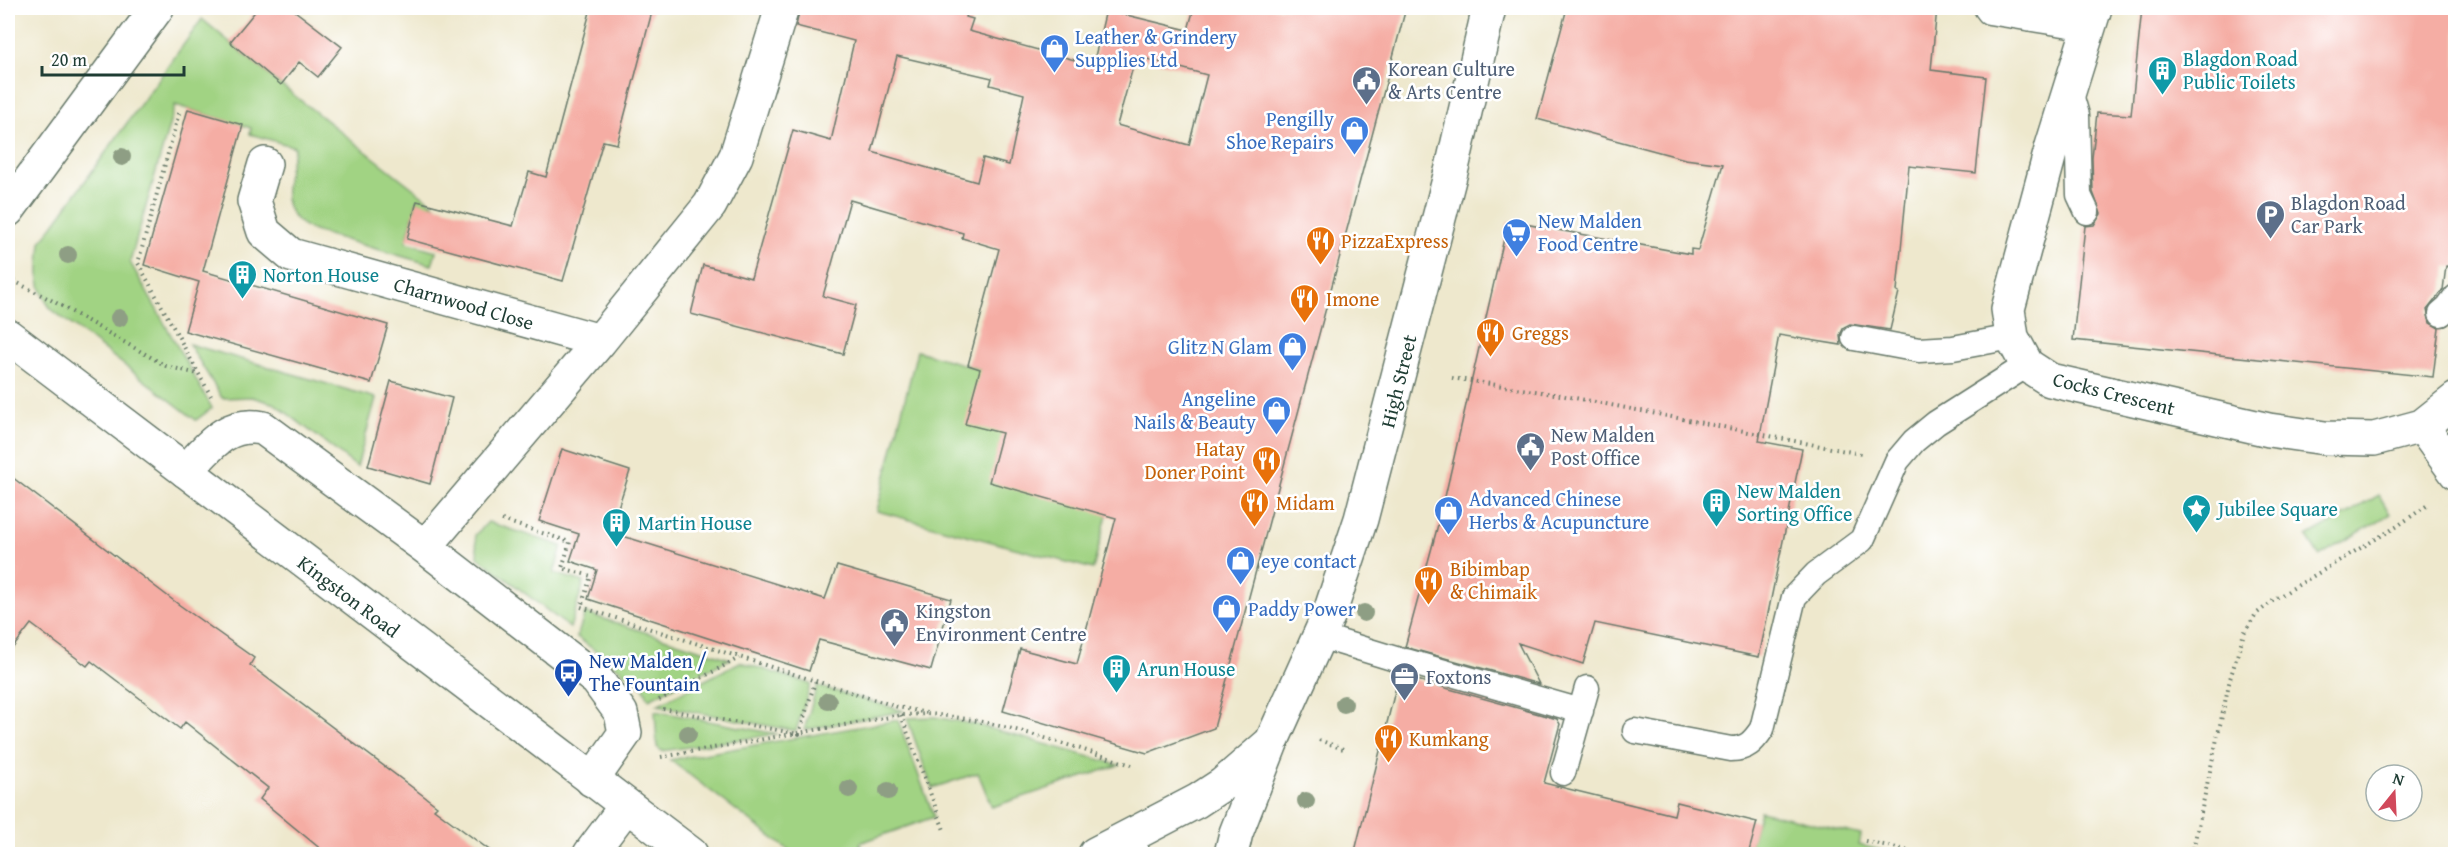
<svg xmlns="http://www.w3.org/2000/svg" width="2463" height="862" font-family="'Gentium Book Plus',serif">
<style>
.green{fill:#a1d383;stroke:#60885c;stroke-width:1.5}
.building{fill:#f5ada4;fill-rule:evenodd}
.lines{fill:none;stroke-linecap:round;stroke-linejoin:round}
.lane-casing{stroke:#67796a;stroke-width:27}
.street-casing{stroke:#67796a;stroke-width:36}
.secondary-casing{stroke:#67796a;stroke-width:36}
.primary-casing{stroke:#67796a;stroke-width:36}
.path{stroke:#67796a;stroke-width:4;stroke-dasharray:1.5 4.5;stroke-linecap:butt}
.lane{stroke:#fff;stroke-width:24}
.street{stroke:#fff;stroke-width:33}
.secondary{stroke:#fff;stroke-width:33}
.primary{stroke:#fff;stroke-width:33}
.tree{fill:#8e9e84}
.labels{text-anchor:middle;dominant-baseline:central;stroke-width:5;stroke-linejoin:round;paint-order:stroke}
.shop-label{font-size:20px;fill:#366cbe;stroke:#fff;text-anchor:start}
.culture-label{font-size:20px;fill:#0d838f;stroke:#fff;text-anchor:start}
.service-label{font-size:20px;fill:#4e5e75;stroke:#fff;text-anchor:start}
.food-label{font-size:20px;fill:#c56008;stroke:#fff;text-anchor:start}
.street-label{font-size:20px;fill:#1f3d34;stroke:#fff}
.transit-label{font-size:20px;fill:#164399;stroke:#fff;text-anchor:start}
</style>
<rect width="100%" height="100%" fill="#fff"/>
<filter id="ink" filterUnits="userSpaceOnUse"><feTurbulence type="fractalNoise" baseFrequency=".0167" numOctaves="2"/><feDisplacementMap in="SourceGraphic" scale="12" xChannelSelector="R" yChannelSelector="G"/><feConvolveMatrix kernelMatrix="1 2 1 2 8 2 1 2 1" color-interpolation-filters="sRGB"/></filter>
<filter id="wash" filterUnits="userSpaceOnUse"><feTurbulence type="fractalNoise" baseFrequency=".008" numOctaves="4" result="noise"/><feDisplacementMap in="SourceGraphic" scale="24" xChannelSelector="R" yChannelSelector="G"/><feGaussianBlur stdDeviation="1.35" result="paint"/><feColorMatrix in="noise" values="0 0 0 0 0 0 0 0 0 0 0 0 0 0 0 0 0 1.4 0 .05"/><feComposite in="paint" operator="in"/></filter>
<g filter="url(#wash)">
<rect width="100%" height="100%" fill="#eee8cd"/>
<path class="green" d="M202,19l79,66 156,122 -20,-5 -11,40 30,9 -4,14 -118,-34c-41,-18 -28,-49 -19,-84l-45,-13 1,-6 -76,-23 -45,157 82,146 -16,12 -145,-111c-17,-24 -12,-40 -10,-67z
M189,344l187,54 -19,69 -82,-63 -23,-7 -30,1z
M917,351l63,18 22,64 105,82 -14,54 -216,-58z
M2379,495l11,19 -71,42 -12,-19z
M488,522l74,24 -8,27 30,9 -14,46 -92,-71 -3,-22z
M585,613l145,46 -81,40 -6,-12 -66,-50z
M740,662l71,22 -15,47 -139,-26z
M817,686l87,25 -100,19z
M655,711l122,23 -115,17 -5,-4z
M935,717l43,8 141,40 -127,42 -14,-34 -46,15 -25,-70z
M898,720l36,97 -74,26 3,11h-69l-124,-94z
M1760,811l101,24 -2,10 40,9h-151z"/>
<g id="blocks">
<path class="building" d="M258,8h33l51,39 -24,30 -19,-15 -18,23 -51,-43z
M591,8h62l-36,136 -14,-3 -40,140 -156,-42 10,-38 96,25 16,-54 17,5z
M800,8h168l-2,9 7,2 -4,12 124,34 13,-55 82,20 6,-22h212l-192,720 -67,25 -144,-42 17,-62 57,15 39,-146 -127,-36 13,-49 -37,-9 15,-55 -12,-4 31,-116 -37,-11 1,-5 -113,-33 -27,96 33,9 -13,49 -152,-40 12,-49 48,13 42,-148 38,11 23,-100 -58,-15zM897,56l95,22 -2,7 34,9 -15,71 -26,-7 -6,24 -105,-30zM1136,56l71,19 -18,70 -72,-20z
M1567,8h370l-6,62 55,7 -10,96 -67,-7 -12,125 2,1 -9,38 -40,-6 -6,3 -4,8 1,10 -62,-10 -20,106 43,8 -43,208 -164,-34 -12,41 -65,-21 21,41 -134,-37 37,-137 66,-289 183,33v-5l7,1 25,-86 -38,-5 -148,-40z
M2142,8h314v259l-10,-1 -3,24 -16,20 3,13 9,5 -6,49 -360,-37 12,-114 9,-1 7,-11 -8,-22 -1,-34 5,-45 34,2z
M188,109l55,16 -40,146 185,54 -17,58 -186,-52 14,-49 -55,-17z
M391,381l61,17 -22,86 -62,-18z
M562,449l68,22 -20,61 215,67 12,-33 114,33 -20,71 -112,-30 -10,31 -221,-72 9,-29 -27,-9 9,-27 -40,-13z
M8,474l170,130 76,54 -4,7 187,141 -3,3 62,46h-168l-68,-56 8,-11 -83,-66 -5,7 -89,-68 -4,5 -56,-42 -23,30z
M1399,675l158,44 3,5 -16,59 130,32 3,-13 80,20 -9,33h-394z"/>
</g>
</g>
<g filter="url(#ink)">
<use href="#blocks" fill-opacity="0" stroke="#67796a" stroke-width="1.5"/>
<g class="lines">
<defs>
<path id="lane" d="M1986,8l3,4 100,16
M2070,91l7,24 2,80 8,17
M2441,314l7,-6 8,-11
M1854,338l65,12 34,-2 59,-11
M1320,636l82,25
M1406,661l175,50
M1635,731l96,18c16,0 22,-7 31,-20l32,-132 22,-23 46,-34 35,-79 17,-20 22,-18 91,-58
M1563,773l24,-85"/>
<path id="street" d="M2095,8l-43,138 -44,163 4,28 15,28 23,15 219,50 56,8 49,1 48,-13 34,-27
M265,164l-11,37 10,31 27,23 309,86
M8,210l149,-202
M2422,426l34,47
M186,471c23,-24 40,-50 77,-43l162,119 172,133 24,33 4,20 -33,47
M425,547l175,-206 110,-136 26,-49 46,-148
M590,854l36,-48"/>
<path id="secondary" d="M1095,854l102,-53 26,-17 45,-39
M1231,854l5,-21 35,-90 59,-131 31,-93 92,-355 36,-156"/>
<path id="primary" d="M8,336l683,518
M1117,854h16"/>
</defs>
<use href="#lane" class="lane-casing"/>
<use href="#street" class="street-casing"/>
<use href="#secondary" class="secondary-casing"/>
<use href="#primary" class="primary-casing"/>
<path class="path" d="M179,113l-41,150 73,133
M8,278l43,22 115,66 32,8
M1452,378l108,17 301,59
M502,520l68,22 -8,26 29,8 -10,31
M581,607l317,100 29,6
M659,700l80,-42
M663,709l136,25 16,-52
M901,715l43,115
M1319,740l24,9
M661,757l240,-42c12,0 25,-2 37,0 66,7 131,31 194,50
M1865,841l60,13
M2192,854l38,-175 14,-46 12,-19 22,-17 118,-70 33,-23"/>
<use href="#lane" class="lane"/>
<use href="#street" class="street"/>
<use href="#secondary" class="secondary"/>
<use href="#primary" class="primary"/>
</g>
<g class="tree">
<circle cx="122" cy="157" r="9"/>
<circle cx="68" cy="255" r="9"/>
<circle cx="119" cy="318" r="9"/>
<circle cx="1364" cy="613" r="9"/>
<circle cx="828" cy="701" r="9"/>
<circle cx="1344" cy="704" r="9"/>
<circle cx="688" cy="734" r="9"/>
<circle cx="849" cy="789" r="9"/>
<circle cx="888" cy="791" r="9"/>
<circle cx="1306" cy="801" r="9"/>
</g>
</g>
<defs>
<symbol id="shop-pin" viewBox="-11 -11 22 30"><path d="M0 17L-7.5 6A9.5 9.5 0 1 1 7.5 6Z" fill="#3f7fe0" stroke="#fff"/><path d="M-5-2.5h2.3a2.7 3.5 0 0 1 5.4 0H5L5.5 6h-11ZM-1.5-2.5h3a1.5 2.3 0 0 0-3 0Z" fill="#fff"/></symbol>
<symbol id="building-pin" viewBox="-11 -11 22 30"><path d="M0 17L-7.5 6A9.5 9.5 0 1 1 7.5 6Z" fill="#0f9aa8" stroke="#fff"/><path d="M-4-6H4V6H1V3H-1V6H-4ZM-2.5-4.3h1.7v1.8h-1.7ZM.8-4.3h1.7v1.8H.8ZM-2.5-1h1.7V.8h-1.7ZM.8-1h1.7V.8H.8Z" fill="#fff"/></symbol>
<symbol id="civic-pin" viewBox="-11 -11 22 30"><path d="M0 17L-7.5 6A9.5 9.5 0 1 1 7.5 6Z" fill="#5c6f8a" stroke="#fff"/><path d="M-.6-6.5H3V-4.5H.6V-3L4-1V1h2V6H-6V1h2V-1L-.6-3ZM-1.2 2.5V6h2.4V2.5Z" fill="#fff"/></symbol>
<symbol id="parking-pin" viewBox="-11 -11 22 30"><path d="M0 17L-7.5 6A9.5 9.5 0 1 1 7.5 6Z" fill="#5c6f8a" stroke="#fff"/><path d="M-3.5-5.5H1a3.5 3.5 0 0 1 0 7H-1V5.5H-3.5ZM-1-3.4V-.6H.8a1.4 1.4 0 0 0 0-2.8Z" fill="#fff"/></symbol>
<symbol id="supermarket-pin" viewBox="-11 -11 22 30"><path d="M0 17L-7.5 6A9.5 9.5 0 1 1 7.5 6Z" fill="#3f7fe0" stroke="#fff"/><path d="M-6-5.5h2.5l.6 2H6L4.5 2H-2.5L-4.4-4H-6ZM-1.5 3.2a1.3 1.3 0 1 0 .1 0ZM3 3.2a1.3 1.3 0 1 0 .1 0Z" fill="#fff"/></symbol>
<symbol id="restaurant-pin" viewBox="-11 -11 22 30"><path d="M0 17L-7.5 6A9.5 9.5 0 1 1 7.5 6Z" fill="#e8710a" stroke="#fff"/><path d="M-5-6h1v4h1v-4h1v4h1v-4h1v5L-1.5 .5V6h-2V.5L-5-1ZM5-6V6H3V1.5H1.5Q1.5-4 5-6Z" fill="#fff"/></symbol>
<symbol id="sight-pin" viewBox="-11 -11 22 30"><path d="M0 17L-7.5 6A9.5 9.5 0 1 1 7.5 6Z" fill="#0f9aa8" stroke="#fff"/><path d="M0-6L1.8-2.2L6-1.7L2.9 1.2L3.7 5.4L0 3.3L-3.7 5.4L-2.9 1.2L-6-1.7L-1.8-2.2Z" fill="#fff"/></symbol>
<symbol id="bus-pin" viewBox="-11 -11 22 30"><path d="M0 17L-7.5 6A9.5 9.5 0 1 1 7.5 6Z" fill="#1a4fb4" stroke="#fff"/><path d="M-5-6H5V4H4V6H2V4H-2V6H-4V4H-5ZM-3.5-4V0h7V-4ZM-3.5 1.2v1.5H-2V1.2ZM2 1.2v1.5H3.5V1.2Z" fill="#fff"/></symbol>
<symbol id="office-pin" viewBox="-11 -11 22 30"><path d="M0 17L-7.5 6A9.5 9.5 0 1 1 7.5 6Z" fill="#5c6f8a" stroke="#fff"/><path d="M-6-3h4V-5.5h4V-3h4V5H-6ZM-1-4.5V-3h2v-1.5ZM-6 0V1H6V0Z" fill="#fff"/></symbol>
</defs>
<g fill-rule="evenodd">
<use href="#shop-pin" x="1038" y="32" width="33" height="45"/>
<use href="#building-pin" x="2146" y="54" width="33" height="45"/>
<use href="#civic-pin" x="1350" y="64" width="33" height="45"/>
<use href="#shop-pin" x="1338" y="114" width="33" height="45"/>
<use href="#parking-pin" x="2254" y="198" width="33" height="45"/>
<use href="#supermarket-pin" x="1500" y="216" width="33" height="45"/>
<use href="#restaurant-pin" x="1304" y="224" width="33" height="45"/>
<use href="#building-pin" x="226" y="258" width="33" height="45"/>
<use href="#restaurant-pin" x="1288" y="282" width="33" height="45"/>
<use href="#restaurant-pin" x="1474" y="316" width="33" height="45"/>
<use href="#shop-pin" x="1276" y="330" width="33" height="45"/>
<use href="#shop-pin" x="1260" y="394" width="33" height="45"/>
<use href="#civic-pin" x="1514" y="430" width="33" height="45"/>
<use href="#restaurant-pin" x="1250" y="444" width="33" height="45"/>
<use href="#restaurant-pin" x="1238" y="486" width="33" height="45"/>
<use href="#building-pin" x="1700" y="486" width="33" height="45"/>
<use href="#sight-pin" x="2180" y="492" width="33" height="45"/>
<use href="#shop-pin" x="1432" y="494" width="33" height="45"/>
<use href="#building-pin" x="600" y="506" width="33" height="45"/>
<use href="#shop-pin" x="1224" y="544" width="33" height="45"/>
<use href="#restaurant-pin" x="1412" y="564" width="33" height="45"/>
<use href="#shop-pin" x="1210" y="592" width="33" height="45"/>
<use href="#civic-pin" x="878" y="606" width="33" height="45"/>
<use href="#building-pin" x="1100" y="652" width="33" height="45"/>
<use href="#bus-pin" x="552" y="656" width="33" height="45"/>
<use href="#office-pin" x="1388" y="660" width="33" height="45"/>
<use href="#restaurant-pin" x="1372" y="722" width="33" height="45"/>
</g>
<g class="labels">
<g class="shop-label">
<text x="1075" y="36">Leather &amp; Grindery<tspan x="1075" dy="23">Supplies Ltd</tspan></text>
<text x="1334" y="118" text-anchor="end">Pengilly<tspan x="1334" dy="23">Shoe Repairs</tspan></text>
<text x="1538" y="220">New Malden<tspan x="1538" dy="23">Food Centre</tspan></text>
<text x="1272" y="346" text-anchor="end">Glitz N Glam</text>
<text x="1256" y="398" text-anchor="end">Angeline<tspan x="1256" dy="23">Nails &amp; Beauty</tspan></text>
<text x="1469" y="498">Advanced Chinese<tspan x="1469" dy="23">Herbs &amp; Acupuncture</tspan></text>
<text x="1261" y="560">eye contact</text>
<text x="1248" y="608">Paddy Power</text>
</g>
<g class="culture-label">
<text x="2183" y="58">Blagdon Road<tspan x="2183" dy="23">Public Toilets</tspan></text>
<text x="263" y="274">Norton House</text>
<text x="1737" y="490">New Malden<tspan x="1737" dy="23">Sorting Office</tspan></text>
<text x="2218" y="508">Jubilee Square</text>
<text x="638" y="522">Martin House</text>
<text x="1137" y="668">Arun House</text>
</g>
<g class="service-label">
<text x="1388" y="68">Korean Culture<tspan x="1388" dy="23">&amp; Arts Centre</tspan></text>
<text x="2291" y="202">Blagdon Road<tspan x="2291" dy="23">Car Park</tspan></text>
<text x="1551" y="434">New Malden<tspan x="1551" dy="23">Post Office</tspan></text>
<text x="916" y="610">Kingston<tspan x="916" dy="23">Environment Centre</tspan></text>
<text x="1426" y="676">Foxtons</text>
</g>
<g class="food-label">
<text x="1341" y="240">PizzaExpress</text>
<text x="1326" y="298">Imone</text>
<text x="1512" y="332">Greggs</text>
<text x="1245" y="448" text-anchor="end">Hatay<tspan x="1245" dy="23">Doner Point</tspan></text>
<text x="1276" y="502">Midam</text>
<text x="1450" y="568">Bibimbap<tspan x="1450" dy="23">&amp; Chimaik</tspan></text>
<text x="1409" y="738">Kumkang</text>
</g>
<g class="street-label">
<text transform="translate(464 303) rotate(16)">Charnwood Close</text>
<text transform="translate(1398 381) rotate(-76)">High Street</text>
<text transform="translate(2114 393) rotate(14)">Cocks Crescent</text>
<text transform="translate(349 596) rotate(37)">Kingston Road</text>
</g>
<g class="transit-label">
<text x="589" y="660">New Malden /<tspan x="589" dy="23">The Fountain</tspan></text>
</g>
</g>
<rect width="2463" height="862" fill="none" stroke="#fff" stroke-width="30"/>
<g transform="translate(2394 793) rotate(18)"><circle r="28" fill="#ffffff" stroke="#a5b1ae" stroke-width="1.5"/>
<path d="M0-4.5L10 22L0 15L-10 22Z" fill="#d1495b"/>
<text y="-9" font-size="16" font-weight="bold" text-anchor="middle" fill="#1f3d34">N</text>
</g>
<path d="M42 66v9h142v-9" fill="none" stroke="#1f3d34" stroke-width="3"/>
<text x="51" y="66" font-size="18" fill="#1f3d34" stroke="#ffffff" stroke-width="4.5" paint-order="stroke">20 m</text>
</svg>
